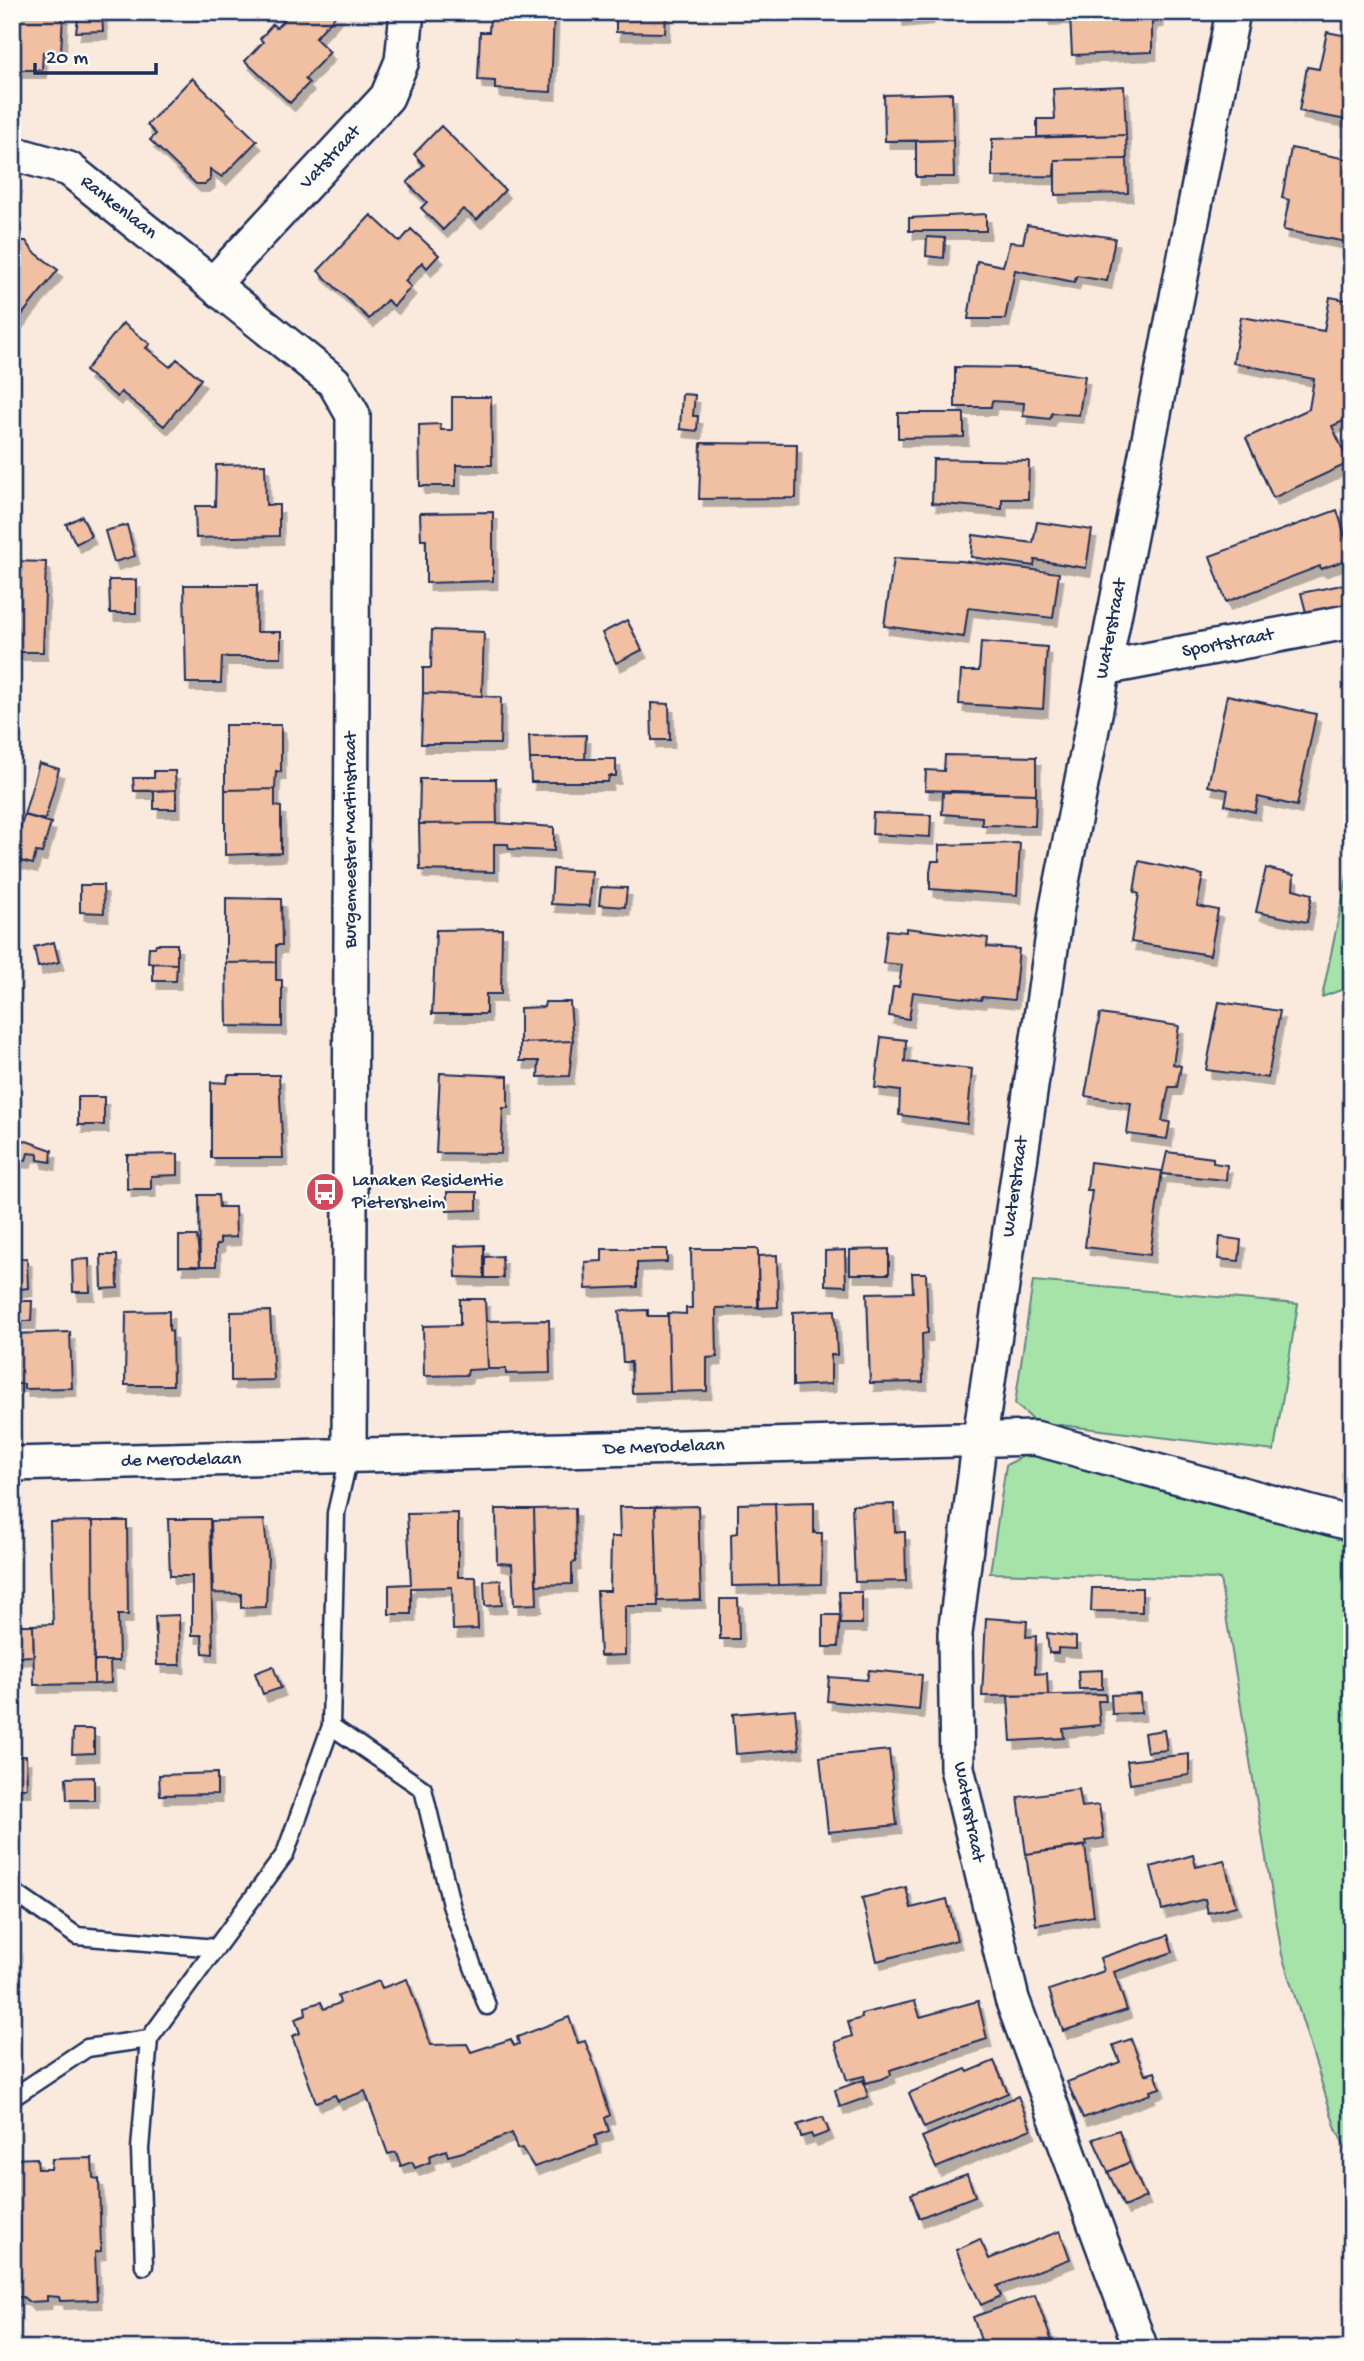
<svg xmlns="http://www.w3.org/2000/svg" width="1364" height="2361" font-family="'Gochi Hand',sans-serif">
<style>
.green{fill:#a6e3a9;stroke:#608984;stroke-width:2}
.building{fill:#f1bfa1;stroke:#1b2f5e;stroke-width:2;filter:url(#shadow)}
.lines{fill:none;stroke-linecap:round;stroke-linejoin:round}
.service-casing{stroke:#1b2f5e;stroke-width:21}
.minor-casing{stroke:#1b2f5e;stroke-width:38}
.service{stroke:#fdfcf7;stroke-width:16}
.minor{stroke:#fdfcf7;stroke-width:33}
.labels{text-anchor:middle;dominant-baseline:central;stroke-width:5;stroke-linejoin:round;paint-order:stroke}
.street-label{font-size:19px;fill:#1b2f5e;stroke:#fdfcf7}
.poi-label{font-size:19px;fill:#1b2f5e;stroke:#fdfcf7;text-anchor:start}
</style>
<defs>
<filter id="shadow"><feDropShadow dx="4.5" dy="8" stdDeviation="0" flood-color="#0004"/></filter>
</defs>
<rect width="100%" height="100%" fill="#f9eadd"/>
<filter id="ink" filterUnits="userSpaceOnUse"><feTurbulence type="fractalNoise" baseFrequency=".0143" numOctaves="2"/><feDisplacementMap in="SourceGraphic" scale="14" xChannelSelector="R" yChannelSelector="G"/><feConvolveMatrix kernelMatrix="1 2 1 2 8 2 1 2 1" color-interpolation-filters="sRGB"/></filter>
<g filter="url(#ink)">
<path class="green" d="M1349,868l3,1v117l-30,11z
M1033,1281l265,23 -24,147 -238,-29 -21,-18z
M1034,1451l318,90v619l-16,-31 -54,-174 -62,-376 -230,-6 16,-108z"/>
<path class="building" d="M12,12l51,3 -2,37h-18l-1,18h-30z
M79,12h23l1,19 -27,1z
M292,12h47l-24,26 15,14 -25,27 4,4 -19,20 -45,-42 18,-19 -3,-3 13,-15 3,4z
M490,12h64l-3,80 -56,-3v-8l-17,-1 2,-48h9z
M616,12h50l-1,21 -49,-1z
M898,12h31v4l-30,3z
M1045,12h114v7l-7,1v32l-80,3 -2,-39 -25,1z
M1327,32l25,5v84l-53,-10 8,-44 12,2z
M192,78l65,63 -35,36 -12,-8v11l-5,4h-9l-46,-44 6,-6 -9,-9z
M1124,86l2,49 -89,2v-18h18l-2,-30z
M952,93l1,47 -68,1 -1,-46z
M441,126l64,64 -28,30 -14,-11 -20,21 -22,-22 6,-6 -20,-19 17,-18 -10,-11z
M1126,135l1,24 -72,1 -1,16 -62,1v-38z
M953,140l1,37h-38v-36z
M1291,148l61,12v83l-69,-13 6,-30 -7,-2z
M1127,159l1,34 -73,2v-35z
M986,214v17h-77v-13z
M371,215l29,27 11,-13 28,26 -12,13 -5,-6 -17,19 6,6 -17,19 -7,-6 -18,19 -51,-48z
M1027,225l88,13 -8,43 -30,-5 -3,6 -59,-12 -10,49h-37l9,-58 26,5 7,-24 13,1z
M12,235l9,6h5l7,10 25,19 -41,51 -5,-4z
M927,237l18,1 -1,20 -18,-2z
M1330,297l22,4v96l-6,23 -14,6 17,37 -76,35 -27,-60 63,-29 5,-30 -81,-16 8,-46 83,14z
M123,323l27,21 -4,4 24,19 7,-8 24,20 -37,47 -43,-34 -4,5 -32,-26z
M955,367l73,1 57,8 -6,39 -27,-2 -2,6 -27,-3 1,-13 -32,-2 -1,6h-36z
M682,394l13,1 -2,21h5l-1,15 -17,-2z
M452,397h39l1,68h-36v21h-36l-1,-61 21,-1 1,6h11z
M898,413h66v24l-66,1z
M701,443l96,1 -1,54 -97,1z
M933,459l96,2 -1,38h-26v10l-70,-6z
M265,464l1,41h13v31l-83,2 -1,-32h20l1,-41z
M1337,510l15,48 -31,11 -1,-3 -94,36 -16,-46z
M493,512v69l-67,2v-43h-5l-1,-27z
M82,516l9,20 -15,8 -10,-20z
M1037,522l55,8 -6,38 -51,-8 -1,6 -63,-9 2,-22 60,8z
M127,525l8,31 -21,6 -9,-31z
M894,558l67,3 98,12 -6,45 -85,-10 -4,29 -80,-11z
M12,561l34,1 -3,90h-31z
M109,580h27v33h-26z
M1352,583v23l-45,10 -6,-23z
M184,585h73l-1,47h25v25h-59l-1,26h-35z
M627,620l15,30 -26,13 -14,-30z
M432,630l52,2 -2,64 -59,-3v-25h8z
M981,642l66,5 -4,62 -84,-5 2,-33h18z
M423,693l78,4 -1,47h-79z
M1227,695l89,19 -19,92 -39,-9 -3,15 -30,-7 3,-15 -20,-4z
M651,703l18,1 1,36h-18z
M225,725h56v47l-5,-1 -1,18 -50,1z
M586,735l-1,24h-55l-1,-23z
M945,755l91,2v37l-111,-4 1,-20 18,1z
M530,759h86v17h-7l-1,6h-77z
M39,763l20,6 -14,51 -21,-5z
M154,771h21l1,19 -42,1 -1,-13h21z
M420,779h76l1,44 -78,1z
M275,789v17l6,1v46l-56,2v-65z
M176,790v19h-22v-18z
M943,792l93,2 -1,32 -53,-1v-8l-40,-3z
M873,813l58,2 -1,22 -58,-3z
M24,815l27,8 -9,30 -6,-1 -3,12 -21,-5z
M497,823l57,4v24l-45,-2 -1,-5h-14v28l-74,-2 -1,-46z
M1020,843l-3,52 -87,-6v-17l2,-11h7v-16z
M1139,861l64,14 -6,31 21,4 -8,45 -79,-13 8,-48 -5,-2z
M1266,868l28,7 -1,14 19,5 -5,28 -51,-10z
M553,869l39,2 -2,35 -39,-2z
M80,885h23l1,28 -24,-1z
M601,887l26,1 -2,19 -26,-2z
M226,898l55,1 1,46h-6v17l-50,1z
M906,928l82,10 -1,9 32,2 -5,51 -32,-3 -1,3 -68,-8 -4,27 -20,-3 4,-29h6l3,-22 -19,-2 4,-33 19,2z
M502,929l-1,65h-15v20h-54l4,-84z
M54,942l5,20 -21,5 -4,-20z
M156,944h21v20l-29,-1 1,-16h6z
M276,962v18h6v47l-55,-1 -1,-63z
M153,963l24,1 -1,17h-23z
M545,1002h25l3,39 -53,2v-35l24,-1z
M1219,1002l61,9 -12,67 -62,-8z
M1100,1014l79,12 -6,38 8,2 -4,21h-8l-7,34 8,1 -3,17 -40,-5 4,-31 -46,-7z
M881,1037l25,3 -1,22 67,7 -5,55 -68,-9 1,-24 -25,-3z
M573,1041l-4,35 -31,1 1,-16h-19v-18z
M440,1073l68,3v32h-5l-2,46 -65,-1z
M228,1075h51l4,83h-72v-76l16,1z
M78,1097h26v28h-26z
M12,1136l40,14 -1,12 -13,-2v-6l-10,-1 -2,7 -14,-1z
M1167,1152l46,6v5l14,2 -1,15 -64,-6z
M178,1154v21l-27,1v13h-24v-34z
M1090,1162l72,9 -12,84 -65,-8 7,-57h-5z
M447,1192h30v18l-30,1z
M199,1195h19l1,12h16l1,30 -16,1v6l-4,1v21h-16z
M179,1236h18l3,30h-21z
M1220,1237l21,3 -2,21 -21,-2z
M484,1245v33l-28,-1 -1,-31z
M602,1249h65v13l-30,1v24l-51,2 -1,-27 17,-1z
M691,1249h67v58l-42,1 1,49 -10,1v33l-37,1 -2,-79 18,1v-6h6z
M889,1249v25h-39v-24z
M845,1250l1,36 -21,-1v-34z
M101,1255h16l1,33 -16,1z
M777,1255l1,52 -19,1 -1,-52z
M502,1256l1,22h-18v-21z
M27,1258l1,30 -16,2v-31z
M89,1259l1,33h-17l-1,-32z
M912,1273h14l2,60 -6,1 1,48 -53,1 -3,-90 46,-1z
M460,1299h25l3,70 -20,1 -1,5 -43,1 -1,-50 37,-1z
M14,1301h18l-1,20h-17z
M648,1310v6h20l2,76 -38,1 -1,-31h-8l-4,-51z
M835,1310l2,45h-6v29l-38,2v-74z
M169,1311v19l3,1 1,54h-48l1,-73z
M270,1311l4,69 -43,1v-69z
M549,1320l1,53 -44,1v-5h-18l-2,-48z
M70,1332l2,56 -48,1v-5h-12v-50z
M814,1502v31h8l-1,51 -43,1 -3,-82z
M775,1503l3,82 -46,1 -1,-52 7,-1v-29z
M894,1504l1,28h10l1,49 -51,1 -3,-77z
M698,1506l3,94 -43,1 -3,-94z
M619,1507h36l3,99h-33v49l-25,1 -3,-65h13l1,-54h9z
M575,1508l1,54 -4,1v21l-36,1 -2,-76z
M496,1509h38l3,95 -23,1 -2,-41 -15,-1z
M458,1513v64h18l2,52 -25,1 -1,-43 -41,1v26h-22v-29l22,-1 -4,-70z
M168,1519h42l3,135 -10,-1 -1,-18h-10v-59h-22z
M264,1520l4,37 -2,50 -25,1v-14l-28,-1 -2,-72z
M93,1521h34l1,94h-10l1,46h-25z
M93,1521l1,163 -60,1 -1,-60 20,-1 -3,-102z
M501,1580l1,25 -17,1 -1,-25z
M1092,1588h50v24l-51,-1z
M839,1592h23v32h-21z
M720,1599h18l1,40h-19z
M179,1615l1,50h-23l-2,-49z
M823,1615h17l-2,32h-15z
M986,1618l41,3 -1,16 10,-1 -1,38 12,-1 1,22 -66,1z
M12,1625h21l1,31 -22,1z
M1047,1633l29,4v12l-18,-1v5h-9z
M94,1661h16l1,22 -17,1z
M273,1666l8,22 -18,6 -8,-21z
M869,1670l53,5 -3,35 -92,-9 2,-24 38,3z
M1102,1670v19h-23l-1,-18z
M1105,1694l1,7h-8l2,24 -37,4 1,9 -53,3 -3,-45z
M1140,1694l1,19 -29,1 -1,-19z
M795,1709l4,40 -63,5 -3,-40z
M73,1729h21v24l-22,1z
M1164,1730l3,20 -20,2 -3,-19z
M889,1750l8,75 -69,7 -8,-75z
M1189,1754v21l-59,9 -3,-23z
M26,1756l1,32h-15v-31z
M217,1773v21l-57,1 -1,-20z
M94,1777v23h-27l-1,-22z
M1079,1789l3,18 17,-2 5,33 -18,3 1,4 -61,9 -8,-57z
M1085,1846l9,70 -58,9 -10,-71z
M1193,1855l3,12 28,-7 12,46 -28,7 -3,-14 -43,11 -11,-43z
M906,1887l5,21 36,-9 10,41 -80,21 -15,-63z
M1168,1935l5,17 -59,20 13,38 -64,21 -14,-41 55,-19 -4,-13z
M407,1979l24,66 36,-1 4,8 40,-13 3,7 5,-2 -2,-7 52,-20 9,26 7,-2 11,28 14,46 -5,3 4,13 -14,5 2,9 -63,22 -12,-19 -5,1 -5,-16 -49,19 -15,4 -2,-6 -17,6 1,6 -15,6 -3,-6 -11,4 -5,-14 -8,2 -23,-63 -27,10 -3,-6 -19,7 -24,-66 8,-3 -5,-14 11,-4 -1,-8 16,-5 3,7 16,-6 -2,-7 41,-15 3,7z
M915,2001l5,16 58,-16 9,38 -97,31 1,5 -10,4 -15,4 -2,-7 -17,4 -12,-38 17,-6 -4,-14 14,-4 -1,-4z
M1131,2039l14,36 10,-3 5,16 -10,3 1,3 -68,24 -16,-36 53,-20 -7,-17z
M994,2061l14,32 -84,35 -15,-35 57,-24 2,3z
M863,2080l5,17 -28,10 -5,-17z
M1018,2096l13,33 -95,39 -14,-31z
M823,2117l6,15 -16,6 -2,-4 -10,3 -4,-12z
M1119,2130l11,32 -22,10 -15,-33z
M37,2158l1,11h13l1,-10 40,-1 1,20 6,1 2,72 -6,1 2,48 -37,1 -1,-4 -12,-1v5l-18,1 -6,-5h-7l-4,6v-144z
M1130,2162l16,35 -22,10 -16,-35z
M967,2174l8,22 -56,22 -8,-24z
M1060,2231l10,28 -73,27 4,10 -20,9 -25,-55 24,-11 9,20z
M1035,2295l19,52 -70,2 -11,-32z"/>
<g class="lines">
<defs>
<path id="service" d="M331,1726l92,63 29,119 35,98
M12,1891l65,45 139,12
M12,2098l75,-50 62,-9 136,-185 46,-128 5,-213 13,-56
M144,2266l-4,-117 9,-110"/>
<path id="minor" d="M12,153l57,16 265,213 19,33 -4,1042
M214,283l173,-186 15,-36 5,-49
M1104,668l248,-47
M12,1464l1023,-26 317,86
M1141,2349l-129,-350 -55,-231 -2,-134 25,-197 77,-530 176,-895"/>
</defs>
<use href="#service" class="service-casing"/>
<use href="#minor" class="minor-casing"/>
<use href="#service" class="service"/>
<use href="#minor" class="minor"/>
</g>
</g>
<defs>
<symbol id="bus-disc" viewBox="-11 -11 22 22"><circle r="9.5" fill="#d1495b" stroke="#fdfcf7"/><path d="M-5-6H5V4H4V6H2V4H-2V6H-4V4H-5ZM-3.5-4V0h7V-4ZM-3.5 1.2v1.5H-2V1.2ZM2 1.2v1.5H3.5V1.2Z" fill="#fff"/></symbol>
</defs>
<g fill-rule="evenodd">
<use href="#bus-disc" x="303" y="1170" width="44" height="44"/>
</g>
<g class="labels">
<g class="street-label">
<text transform="translate(331 158) rotate(-47)">Vatstraat</text>
<text transform="translate(118 208) rotate(38)">Rankenlaan</text>
<text transform="translate(1112 629) rotate(-79)">Waterstraat</text>
<text transform="translate(1228 644) rotate(-11)">Sportstraat</text>
<text transform="translate(351 840) rotate(-90)">Burgemeester Martinstraat</text>
<text transform="translate(1016 1187) rotate(-82)">Waterstraat</text>
<text transform="translate(664 1448) rotate(-2)">De Merodelaan</text>
<text transform="translate(181 1461) rotate(-1)">de Merodelaan</text>
<text transform="translate(968 1812) rotate(79)">Waterstraat</text>
</g>
<g class="poi-label">
<text x="352" y="1181">Lanaken Residentie<tspan x="352" dy="22">Pietersheim</tspan></text>
</g>
</g>
<rect width="1364" height="2361" fill="none" stroke="#fdfcf7" stroke-width="42"/>
<rect x="21" y="21" width="1322" height="2319" fill="none" stroke="#1b2f5e" stroke-width="2.5" filter="url(#ink)"/>
<path d="M35 63v10h121v-10" fill="none" stroke="#1b2f5e" stroke-width="3.5"/>
<text x="46" y="63" font-size="21" fill="#1b2f5e" stroke="#fdfcf7" stroke-width="5" paint-order="stroke">20 m</text>
</svg>
